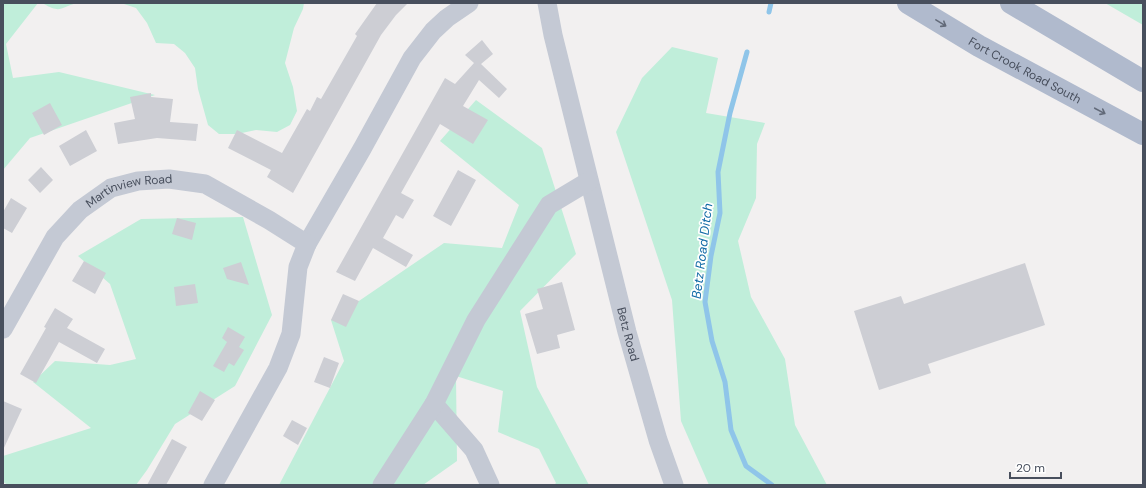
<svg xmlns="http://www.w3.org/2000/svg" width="1146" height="488" font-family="'DM Sans',sans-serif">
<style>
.green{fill:#c0eeda}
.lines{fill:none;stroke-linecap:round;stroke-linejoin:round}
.stream{stroke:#8fc5e9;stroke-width:5}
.building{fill:#cdced4}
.street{stroke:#c4c9d4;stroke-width:19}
.primary{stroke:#b0bacd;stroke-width:22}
.oneway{stroke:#626a79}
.labels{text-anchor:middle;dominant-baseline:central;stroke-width:3.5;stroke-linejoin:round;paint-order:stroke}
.street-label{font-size:12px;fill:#484f5d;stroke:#fff}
.water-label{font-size:13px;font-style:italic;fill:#126ba6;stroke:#fff}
</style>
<rect width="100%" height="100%" fill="#f2f0f0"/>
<path class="green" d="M3,3h35l-32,41 7,34 46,-6 96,23 -125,43 -27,32z
M43,3h34c-16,4 -16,11 -33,1z
M121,3h183l-1,6 -9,19 -9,35 8,24 4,24 -7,14 -13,7 -21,-2 -19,4h-18l-11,-9 -10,-36 -3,-21 -10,-15 -11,-9 -18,-1 -9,-20 -11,-15z
M1105,3h38v22z
M672,47l46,11 -12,55 59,10 -8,21 -1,54 -18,43 13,56 34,62 10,66 32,60h-118l-28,-64 -9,-121 -56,-168 26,-54z
M476,100l66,48 34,106 -56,57 17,76 52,98h-35l2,-2 -17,-34 -41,-17 5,-41 -47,-15 1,85 -34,24h-144l65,-124 -13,-41 113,-77 58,5 17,-43 -79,-64z
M243,217l29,98 -37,71 -60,38 -28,46 -11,15h-128l-5,-3v-26l88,-28 -58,-46 22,-21 55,4 26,-6 -26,-75 -32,-28 63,-37z"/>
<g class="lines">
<path class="stream" d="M769,12l2,-9
M747,52l-17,61 -12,59 2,41 -9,43 -6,46 7,39 13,41 6,48 15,36 26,19"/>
</g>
<path class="building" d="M377,3h31l-12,12 -15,20 -88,158 -26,-16 4,-7 -43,-22 9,-18 45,23 25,-44 3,2 7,-14 4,2 36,-63 -2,-2z
M482,40l11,14 -12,10 26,25 -8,9 -20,-18 -16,26 25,14 -15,24 -33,-20 -39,69 13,7 -11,19 -7,-4 -13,23 30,17 -7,12 -33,-19 -18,33 -19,-9 109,-194 10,6 19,-21 -9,-8z
M151,93v4l22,2 -3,23 28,2 -2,17 -39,-3 -39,6 -4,-21 21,-4 -5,-22z
M50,103l12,22 -18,10 -12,-22z
M86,130l11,21 -27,15 -11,-20z
M41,167l12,13 -13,13 -12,-13z
M458,170l18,10 -25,46 -18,-10z
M11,198l16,10 -15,25 -9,-5v-16z
M177,218l19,5 -4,17 -20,-6z
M84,261l22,12 -11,21 -23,-13z
M241,262l8,23 -22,-6 -4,-11z
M1025,263l20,62 -117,39 3,9 -52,17 -25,-79 47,-15 3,8z
M562,282l13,48 -18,5 3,13 -23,6 -12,-40 18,-5 -6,-20z
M195,284l3,19 -22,3 -2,-19z
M343,294l16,7 -13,26 -15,-7z
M55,308l18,11 -6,9 38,21 -8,14 -38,-21 -23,41 -16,-9 26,-46 -2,-1z
M228,327l17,10 -6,10 5,3 -10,16 -5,-3 -5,9 -11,-6 14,-24 -5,-4z
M324,357l15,6 -9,25 -16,-6z
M200,391l15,9 -13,21 -14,-8z
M3,401l19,8 -19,41z
M292,420l15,8 -9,17 -15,-9z
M172,439l15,8 -21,38h-19z"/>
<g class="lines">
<g class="street">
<path id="s1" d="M547,3l6,32 74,297 31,108 16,45"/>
<path d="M307,244l55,-95 50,-91 21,-27 14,-13 22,-15"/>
<path id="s2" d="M3,329l52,-92 25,-27 31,-22 27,-7 31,-2 36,5 64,36 38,24 -9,23 -7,67 -13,34 -65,117"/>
<path d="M434,404l40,46 16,35"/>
<path d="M382,485l52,-81 42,-84 73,-115 40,-24"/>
</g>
<g class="primary">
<path id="s3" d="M908,3l71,43 164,88"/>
<path d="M1011,3l132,78"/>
</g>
</g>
<defs><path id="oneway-shaft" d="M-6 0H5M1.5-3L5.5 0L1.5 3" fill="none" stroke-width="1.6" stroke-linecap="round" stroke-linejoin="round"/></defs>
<g class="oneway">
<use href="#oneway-shaft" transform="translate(941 23) rotate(31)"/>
<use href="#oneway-shaft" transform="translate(1100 111) rotate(28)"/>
</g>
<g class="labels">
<g class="street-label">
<text stroke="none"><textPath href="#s3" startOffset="135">Fort Crook Road South</textPath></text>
<text stroke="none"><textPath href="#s2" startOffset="197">Martinview Road</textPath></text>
<text stroke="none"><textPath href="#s1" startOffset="341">Betz Road</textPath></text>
</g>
<g class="water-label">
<text transform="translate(702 251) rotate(-83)">Betz Road Ditch</text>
</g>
</g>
<rect width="1146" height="488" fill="none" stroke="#484f5d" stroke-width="8"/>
<path d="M1010 472v6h51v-6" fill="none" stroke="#484f5d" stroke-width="2"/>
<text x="1016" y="472" font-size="12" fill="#484f5d" stroke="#ffffff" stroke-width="3" paint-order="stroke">20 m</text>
</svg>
